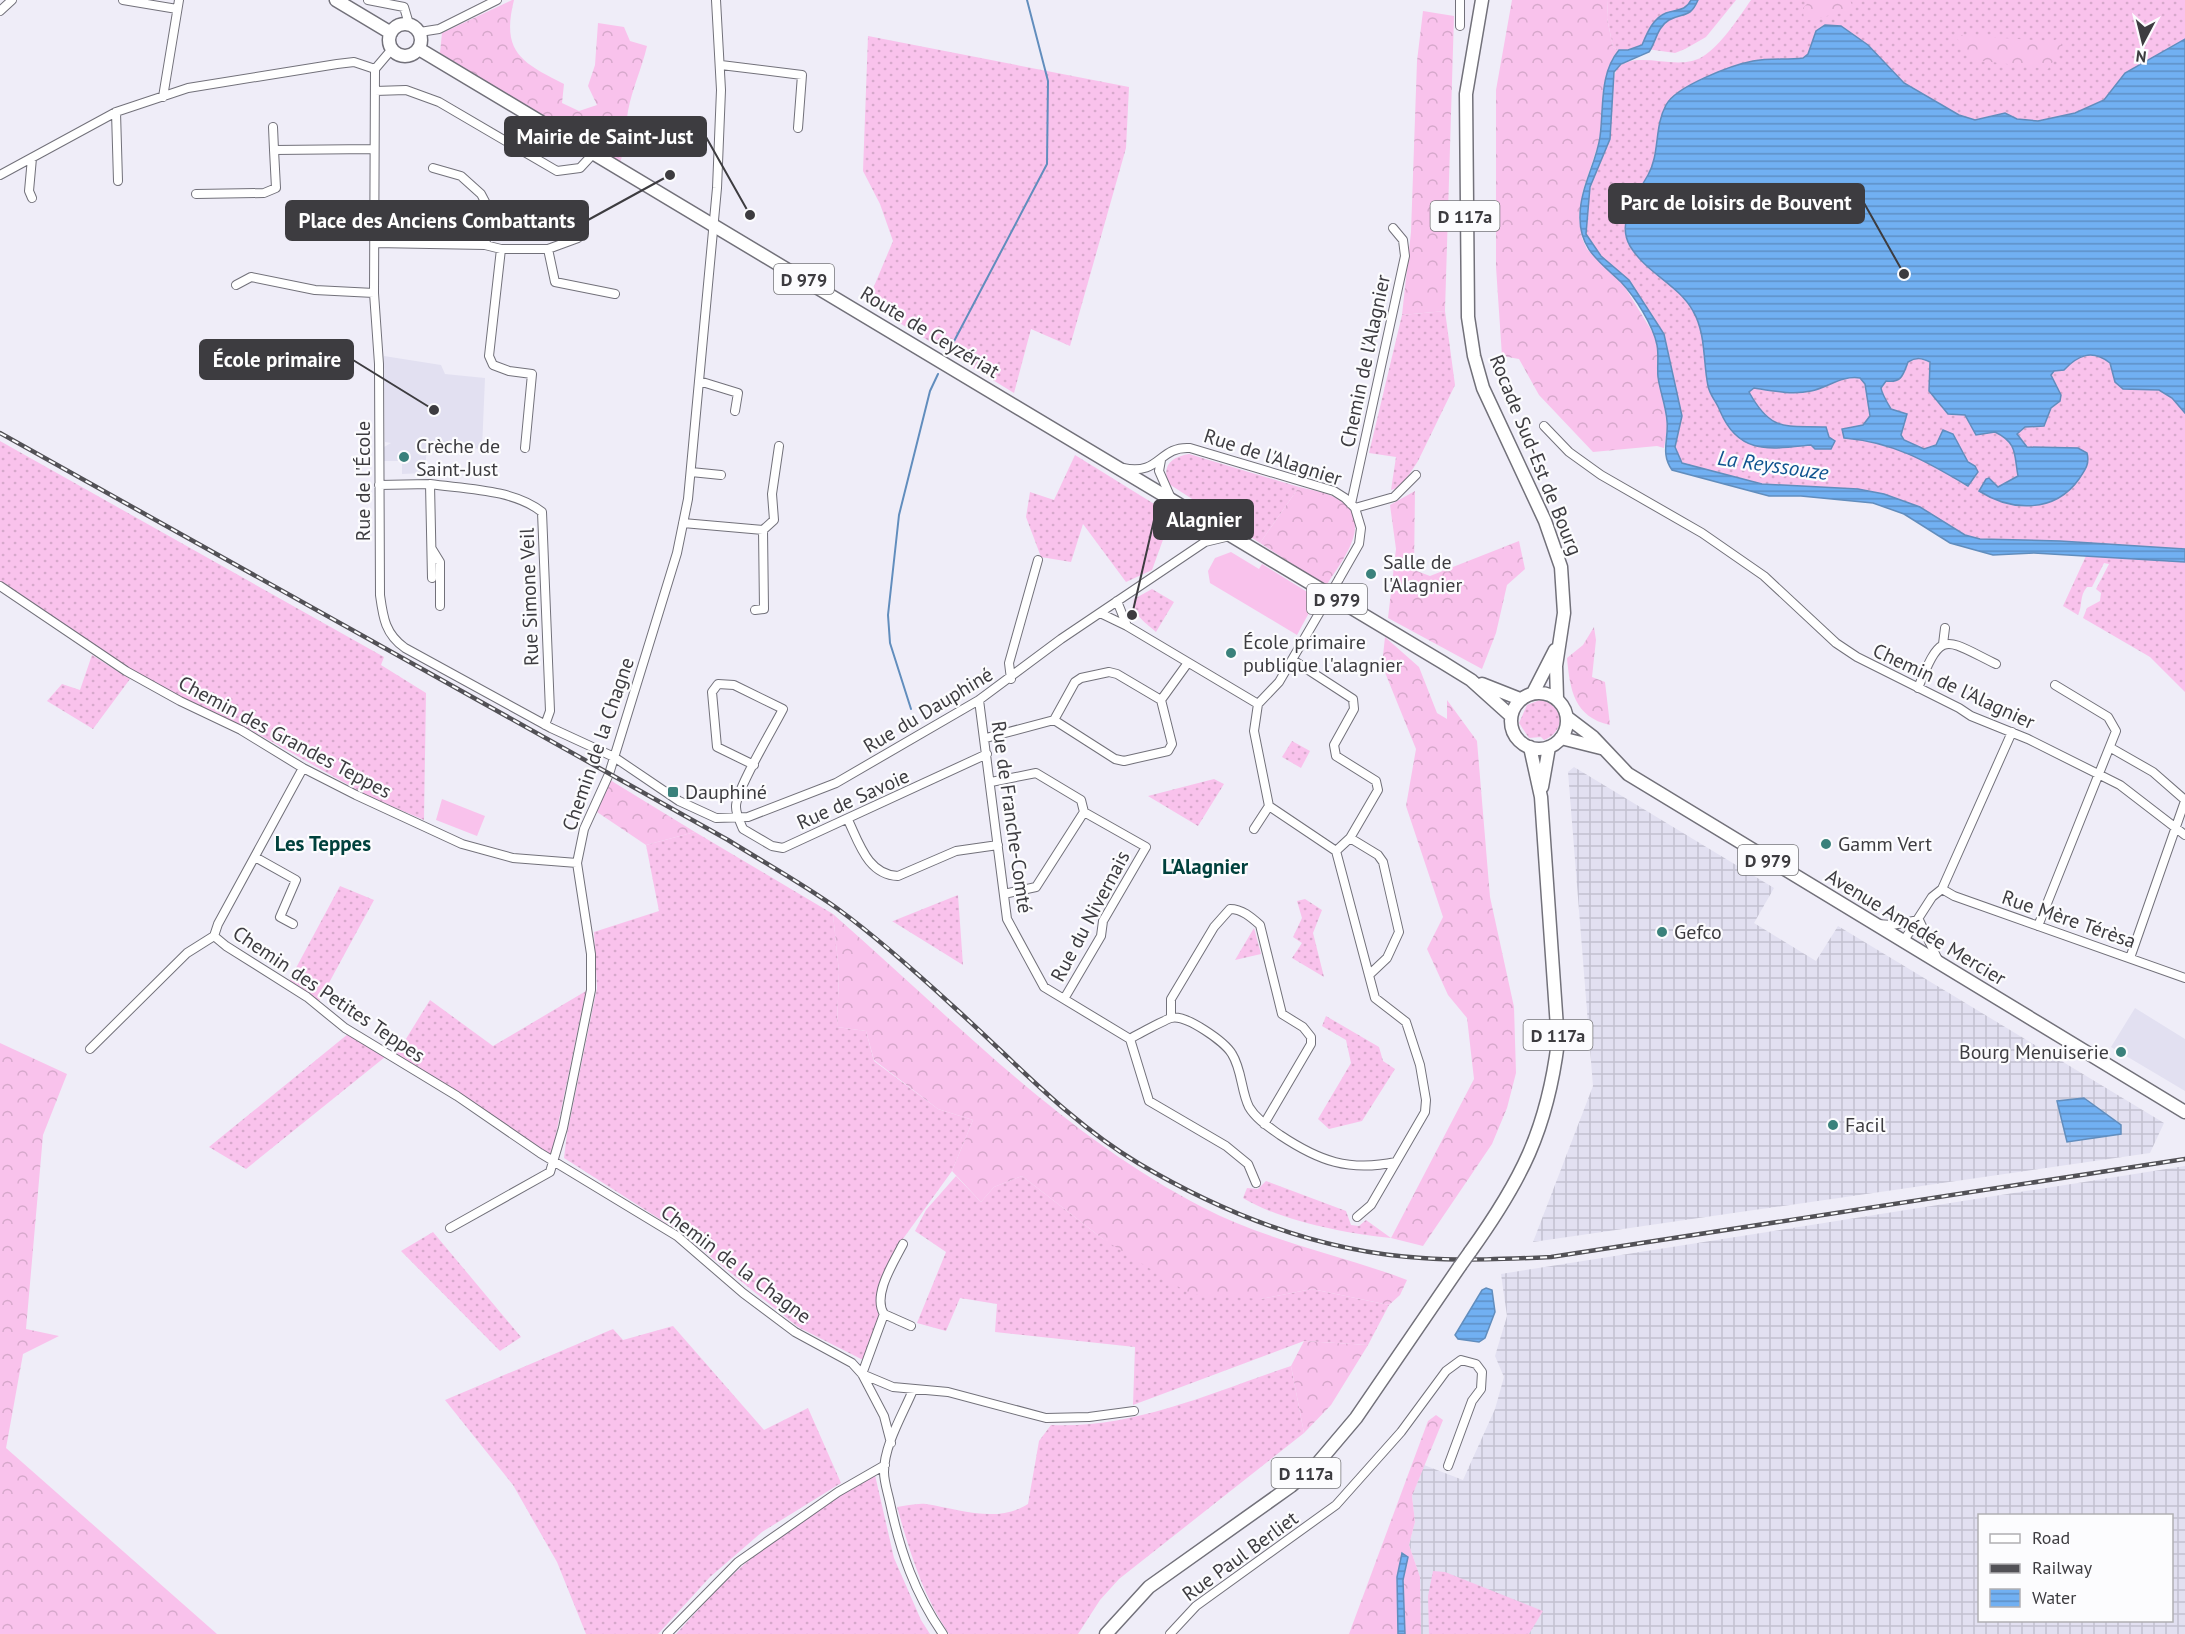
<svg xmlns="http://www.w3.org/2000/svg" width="2185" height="1634" font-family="'PT Sans',sans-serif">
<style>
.built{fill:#e2e0f1}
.industrial{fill:url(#industrial-grid);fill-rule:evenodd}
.grass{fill:url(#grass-dots)}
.forest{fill:url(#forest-crowns)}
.pitch{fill:#f9c2ec}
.water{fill:url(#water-rules);stroke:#618dbd;stroke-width:1.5}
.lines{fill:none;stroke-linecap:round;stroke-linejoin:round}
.stream{stroke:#618dbd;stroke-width:2}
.minor-casing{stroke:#72717a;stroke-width:10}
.primary-casing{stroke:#72717a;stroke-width:15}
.minor{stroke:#fff;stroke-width:8}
.primary{stroke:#fff;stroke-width:12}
.rail-casing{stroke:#525156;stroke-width:4.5}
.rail{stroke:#fcfcfe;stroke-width:2;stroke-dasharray:7;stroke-linecap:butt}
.minor-bridge-casing{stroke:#72717a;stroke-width:10;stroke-linecap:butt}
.primary-bridge-casing{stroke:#72717a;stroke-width:15;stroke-linecap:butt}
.minor-bridge{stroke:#fff;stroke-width:8}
.primary-bridge{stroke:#fff;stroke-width:12}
.poi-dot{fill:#3a817b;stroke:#fcfcfe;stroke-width:2}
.labels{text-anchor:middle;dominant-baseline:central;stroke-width:4.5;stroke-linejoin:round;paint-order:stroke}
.shield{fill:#fcfcfe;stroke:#767679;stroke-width:1.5}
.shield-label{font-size:18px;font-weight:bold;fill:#3d3c40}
.street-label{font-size:20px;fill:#3d3c40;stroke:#fcfcfe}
.poi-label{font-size:20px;fill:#3d3c40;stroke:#fcfcfe;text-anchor:start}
.water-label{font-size:21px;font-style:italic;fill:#105490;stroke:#fcfcfe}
.neighbourhood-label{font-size:21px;font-weight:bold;fill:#00413d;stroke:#fcfcfe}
.leader{fill:none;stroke:#3d3c40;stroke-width:2}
.callout-dot{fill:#3d3c40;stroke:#fcfcfe;stroke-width:2}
.callout{fill:#3d3c40;stroke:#3d3c40;stroke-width:2}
.callout-label{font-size:21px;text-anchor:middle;font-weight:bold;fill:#fff}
</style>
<defs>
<pattern id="industrial-grid" width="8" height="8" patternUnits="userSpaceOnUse" patternTransform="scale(1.5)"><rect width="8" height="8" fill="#e2e0f1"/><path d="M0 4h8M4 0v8" fill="none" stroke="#c3c1d0"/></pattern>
<pattern id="grass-dots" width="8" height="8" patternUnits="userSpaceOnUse" patternTransform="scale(1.5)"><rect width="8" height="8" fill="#f9c2ec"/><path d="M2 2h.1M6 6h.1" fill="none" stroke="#d6a8cb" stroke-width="1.8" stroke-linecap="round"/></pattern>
<pattern id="forest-crowns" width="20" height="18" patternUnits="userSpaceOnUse" patternTransform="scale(1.5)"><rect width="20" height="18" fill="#f9c2ec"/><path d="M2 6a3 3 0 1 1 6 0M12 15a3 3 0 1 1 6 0" fill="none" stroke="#d6a8cb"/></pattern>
<pattern id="water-rules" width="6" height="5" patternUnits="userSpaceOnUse" patternTransform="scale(1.5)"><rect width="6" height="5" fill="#71b0f2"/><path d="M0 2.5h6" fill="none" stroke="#5e90c5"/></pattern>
</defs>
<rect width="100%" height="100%" fill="#efedf8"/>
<path class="built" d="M384,356l57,9 4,9 40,4 -3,71 -55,-5 -2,29 -23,1v-13h-19l1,-14 7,-4 -6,-1z
M2135,1008l50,31v52l-74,-44z"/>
<path class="industrial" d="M1574,767l200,121 -20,35 62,38 22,-35 326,197 -14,30 -617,89 60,-156 -25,-314z
M2185,1166v468h-764l-1,-57 -11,-32 6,-23 -3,-26 12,-31 39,15 32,-71 9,-32 -9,-21 12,-40 -6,-42zM1980,1516h192v104h-192z"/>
<path class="grass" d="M1608,0h128l-30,37 -21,12 -10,4 -28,-4 -28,1 -6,-3 -6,-29z
M1751,0h434v549l-125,-8 -80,-2 -15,-4 -45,-28 -36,-13 -26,-5 -96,-5 -80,-21 -7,-16 7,-31 -18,-82 -35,-54 -28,-24 -15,-22 4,-47 20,-48 2,-57 5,-14c21,-19 60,4 85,-11 19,-11 37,-40 49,-57z
M868,36l261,51 -3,61 -56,198 -39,-17 -17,64 -147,-90 26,-62 -13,-37 -17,-33z
M1445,311l10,74 -37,76 -17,26 -10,3 5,-33 -27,-4 33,-138z
M0,441l384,216 -3,8 45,28 -2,127 -54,-23 -121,-68 -97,-46 -152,-101z
M1189,454l110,33 -39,56 -91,-59c-8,-18 2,-27 20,-30z
M1075,455l97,60 -20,55 -26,12 -43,-58 -12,38 -30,-5 -15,-40 4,-25 24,8z
M2086,556l99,6v130l-35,-35 -67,-39 4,-10 13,-7 1,-8 -5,-4 13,-25 -5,-1 -12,24h-5c-8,9 -4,18 -9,28l-15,-9z
M1152,589l22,13 -18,30c-10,-9 -25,-18 -22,-33z
M92,655l38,24 -37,50 -46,-28 15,-17 18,6z
M1540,700c24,4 27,31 4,40l-3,-3 -12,1 -10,-15 8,-18z
M1292,741l18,10 -9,17 -19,-11z
M1214,779l10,5 -26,42 -50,-30z
M695,832l138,82 6,58 -2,55 29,4 8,30 64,48 35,11 -21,51 -52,72 -23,61 3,15 -17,41 -65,-33 -118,-95 -116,-74 3,-24 30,-146 -3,-56 65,-21 -13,-66z
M340,886l34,14 -56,103 -29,-22z
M958,895l5,70 -71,-44h1z
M1305,899l17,11 -9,23 11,44 -32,-19 10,-15 -9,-6 9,-19 -5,-17z
M1254,928l7,26 -26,6z
M586,991l-34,162 -6,2 -105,-74 -45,-26 34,-55 63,46z
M1326,1016l53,31 4,14 12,8 -33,52 -33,8 -11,-10 33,-56 -5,-23 -24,-14z
M348,1034l37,23 -139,112 -37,-22z
M956,1176l25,26 13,-15 28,-11 81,63 158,60 51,-10 77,16 -21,40 -64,-4 -171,64 2,-58 -140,-15 2,-28 -37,-6 -14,33 -29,-8 29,-71 -31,-21 11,-21z
M1266,1181l80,30 5,14 8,1 7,-6 25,18c-44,-4 -110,-17 -148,-40l4,-10 11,1z
M433,1232l88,105 -21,14 -99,-100z
M673,1326l91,104 44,-22 33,75 -79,49 -52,45 -52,57h-72l-29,-72 -44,-77 -68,-85 168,-71 10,11z
M1291,1366l13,67 -185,146 -19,21 -22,34h-129c-27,-40 -39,-82 -52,-127 9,-1 19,-4 29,-3 33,5 71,20 102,0l11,-63 12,-16c83,4 162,-33 240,-59z
M875,1475l19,83 27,62 9,14h-254c16,-17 31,-35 48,-51 43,-42 98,-78 151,-108z
M1433,1571l12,1 98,39 -14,23h-100l-1,-38z"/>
<path class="forest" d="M512,0h2c-13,52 7,62 50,84l-2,19 17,8 18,-6 -9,-19 7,-21 3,-42 26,4 6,14 17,5c-5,22 -15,43 -19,65 -3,17 -2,35 -8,52l-180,-110 2,-20z
M1512,0h96l-1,18 6,29 6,3 -7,9 -9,32 -3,48 -17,51 -4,26 3,22 5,11 36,35 30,49 5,13v29l10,50 -4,23 -7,-2 -64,6 -54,-57 -20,-36 -17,-3 -6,-89v-177z
M1811,0h39l4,10 -50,11 -1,-13z
M1423,11l31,5 -9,295 -43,4 9,-83 6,-171z
M1954,35l98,6 8,-3 2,10 -14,21 -73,-9z
M1299,487c12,3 27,5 37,11 41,22 6,62 -10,88l-66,-43z
M1415,491l-1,79 16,6 89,-35 6,28 -18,16 -11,48 -14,36 -94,-51 8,-69 -6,-44z
M1594,627l2,13 -4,37 13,5 5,43c-36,-8 -40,-35 -43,-67l16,-13z
M1385,637l34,30 18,46 10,6v-19l30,41 13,156 24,110 2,66 -9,35 -15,36 -69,102 -32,-8 83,-159 -7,-61 -19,-23 -21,-46 16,-32 -37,-111 10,-57 -34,-84z
M610,780l85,52 -49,13 -49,-33z
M833,914c118,103 228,220 369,293 65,34 137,47 205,73l-7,15 -11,10 -77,-16 -51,10 -71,-5 -87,-55 -81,-63 -28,11 -13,15 -29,-31 21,-51 -35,-11 -64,-49 -8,-29 -29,-4 2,-55z
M0,1043l67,31 -24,61 -17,194 33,7 -36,18 -17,94 211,186h-217z
M1304,1341l64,4 -37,60 -27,28 -13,-67z
M1436,1415l7,5 -31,76 3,26 -6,23 11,32 1,57h-72l79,-213z"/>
<path class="pitch" d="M1231,552l28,17 3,-5 55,34 -20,37 -87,-52 -2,-12 7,-13z
M442,799l43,17 -8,20 -41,-16z"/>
<path class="water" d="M1691,0h7c-8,19 -15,12 -29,20 -12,7 -13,22 -20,32l-28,12 -7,8 -4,67 -20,48 -4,47 15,22 28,24 35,54 18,82 -7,31 7,16 80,21 96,5 26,5 36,13 45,28 15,4 80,2 125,8v13l-151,-9 -41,2 -43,-12 -46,-29 -31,-11 -72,-7h-32l-97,-26c-12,-17 -3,-31 -5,-49 -1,-15 -7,-29 -9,-44 -1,-10 1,-22 -1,-32 -4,-20 -22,-48 -36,-63 -21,-20 -42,-33 -41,-66 0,-28 16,-52 20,-79 4,-30 -1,-63 19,-87h9l14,-5c5,-12 11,-27 24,-32 10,-4 19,-1 25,-13z
M1825,25l16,1 27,19 36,38 55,32 16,5 30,-7 12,6 21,2 37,-8 29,-13 21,-27 60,-34v374l-13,-15 -13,-8 -36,-1 -8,-7 -5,-19c-18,-14 -32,-8 -46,7l-10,1 -3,4 10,20 -1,6 -9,7 -7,18 -19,1 -8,7 10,13 51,1 9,5c3,11 -2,17 -8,26 -24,34 -67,33 -100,12l7,-12 3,-1 9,9 20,-11c-4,-21 0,-33 -23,-44l-19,3 -11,-20 -17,-1 -19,-23 1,-29c-8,-4 -14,-5 -22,0 -5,13 -6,21 -22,19l-5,7c1,6 7,16 10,21l16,5 -6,21 3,5 20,9 12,-4 7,-15 10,4 15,28 7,4 3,6 -10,14c-42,-25 -75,-44 -124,-48l-2,-9 21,-4 7,-9 -5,-32 -5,-6c-18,-3 -33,10 -49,13 -19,4 -38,0 -57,-3l-5,4c23,42 38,33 77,35l3,10 6,4 -4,8h-16l-4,-4c-40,4 -72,11 -91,-34 -3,-9 -10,-15 -12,-25 -5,-24 -2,-53 -15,-75 -14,-26 -47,-38 -63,-65 -14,-24 6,-50 18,-71 12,-21 6,-48 18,-70 10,-19 66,-40 87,-44 17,-3 34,-1 50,-3l5,-4 8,-23z
M2084,1098l37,27v9l-54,8 -10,-41z
M1486,1288l6,2 3,22 -10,26 -6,4 -21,-3 -3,-4 27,-45z
M1402,1553l6,4 -5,23 2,54h-7l-1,-57z"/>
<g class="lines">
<path class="stream" d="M951,347l96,-183 1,-83 -21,-81
M911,709l-21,-66 -2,-28 11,-100 31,-124 8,-17"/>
<defs>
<path id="minor" d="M123,0l54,9
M368,0l36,7 5,17
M1460,0v26
M0,11l12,-11
M420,32l19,-3 58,-29
M721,65l81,10 -4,53
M375,69l-1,224 5,71 1,231c3,22 5,39 25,53l146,80 63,29 65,44 37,17 32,-1 88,-34 143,-83 82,-61 144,-97 25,-6
M375,69l17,-20
M375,91l31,-1 33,12 118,69 23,-3 13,-14
M163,97l16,-97
M116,112l2,69
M273,127l1,23
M32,158l-3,33 3,7
M0,175l116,-63 72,-24 149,-24 17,-2 21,7
M196,194l68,-1 12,-5 -2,-38 100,-1
M375,243l110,2 6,-32 -10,-19 -20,-18 -28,-8
M485,245l16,4h47l7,33 60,12
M501,249l-12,107 4,9 16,6 23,3 -7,74
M548,249l30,-11 3,-8
M236,285l15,-8 64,13 59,3
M699,381l39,12 -3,18
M1544,426l25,26 32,23 101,58 62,43 72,67 21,14 102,51 12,8 57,23 92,46 65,50
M1161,460l-2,11 11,25
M1123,468c38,8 35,-22 67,-20l144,43 11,7 10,10 6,20 -2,16 -20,35
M691,472l30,3
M430,484c35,5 83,5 112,28l8,199 -5,14
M379,485l51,-1 2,94
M1351,504l54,-248 -2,-16 -10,-12
M1355,508l39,-11 22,-22
M683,523l80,7 11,-10 -2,-26 7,-48
M432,549l8,13v44
M0,586l126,85 54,30 61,29 62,38 53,27 106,49 51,14 64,5
M1117,601l10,25
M755,610l9,-1 -1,-79
M1100,613l27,13 131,78 21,-22 42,-72
M1943,644l2,-16
M1293,660l60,39 1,10 -20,36 2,11 40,25 2,9 -28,48 -14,13
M1011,679l-2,-16 29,-103
M1918,688c24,-59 25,-50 78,-24
M979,700l28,219 37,68 86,52 19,62 77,45 22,18 8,19
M1054,720l61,39 9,2 44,-10 4,-7 -11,-44 26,-36
M986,738l68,-18 21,-38 6,-4 28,-6 8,2 44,26
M2111,748l42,24 32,28
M754,765l-37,-18 -5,-55 6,-8 16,1 49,24c-9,18 -48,82 -47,98 0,7 4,15 7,22l29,17 11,2 204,-94
M303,768l-85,156 -4,12 12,10 81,51 38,31 112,68 83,57 137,83 66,57 52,39 57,31 10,11 22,42 7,27
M991,782l45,-9 45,27 3,12 -48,75 -32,7
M848,820c11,23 20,55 50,56l58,-25 42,-6
M1254,829l15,-23
M1350,838l28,17 5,7 16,70 -12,26 -18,17
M255,857l41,23 -16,37 13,7
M1942,889l12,7 231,82
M1877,924l15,1 27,-5 19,40
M2038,926l78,-195 -8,-14 -53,-32
M1903,942l29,-45 10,-8 70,-157
M2130,958l55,-157
M1064,999l37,-63 2,-15 43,-74 -62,-35
M1171,1018v-19l43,-72 16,-18c12,0 21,8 30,16l22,89 21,13 8,10v7l-47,80
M1130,1039c4,-3 37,-20 41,-21 15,-4 54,24 61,36 10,16 9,37 17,53 7,12 20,20 31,28 39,26 69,37 116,27l29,-50 1,-12 -6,-35 -14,-43 -31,-24 -39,-147 -67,-45 -15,-75 4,-27
M90,1049l97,-96 27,-17
M1357,1217l14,-12 25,-43
M450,1228l100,-56 13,-44 28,-138v-36l-14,-91 7,-34 25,-55 45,-146 23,-75 11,-54 29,-311 4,-98 -5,-90
M884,1314c-12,-19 10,-52 19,-70
M862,1374l31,13 55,5 98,26 43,-1 45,-6
M862,1374l22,-60 27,12
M913,1390c-10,24 -29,55 -29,82 0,10 4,21 6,31 10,48 25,91 53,131
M667,1634l71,-72 100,-70 47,-27
M1170,1634l26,-28 140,-101 65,-73 45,-61 15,-11 15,4 6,8 -1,17 -9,12 -24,65"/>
<path id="primary" d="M336,0l55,33
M1482,0l-16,94 2,223 6,39 9,32 62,133 16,46 3,46 -8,53 1,32
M389 40a16 16 0 1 1 32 0a16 16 0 1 1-32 0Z
M419,49l1023,613 29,18 40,36
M1482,684l38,15
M1511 721a28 28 0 1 1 56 0a28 28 0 1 1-56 0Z
M1533,693l22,-43
M1568,718l25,19 35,37 557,338
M1561,738l40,10
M1542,787l7,-40
M1470,1252c51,-71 77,-122 88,-210l-17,-245 -11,-50
M1106,1634l43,-47 142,-101 26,-22 39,-46 104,-152"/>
</defs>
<use href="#minor" class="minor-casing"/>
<use href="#primary" class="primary-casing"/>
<use href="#minor" class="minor"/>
<use href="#primary" class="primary"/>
<defs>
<path id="rail" d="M0,433l728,407c37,23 75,44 110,69 41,30 80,65 117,99 59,53 114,114 183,155 86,51 183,89 284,95 43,3 86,1 129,-1l634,-98"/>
</defs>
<use href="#rail" class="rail-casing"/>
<use href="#rail" class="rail"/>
<defs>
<path id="minor-bridge" d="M1321,610l18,-31"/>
<path id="primary-bridge" d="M1460,1266l10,-14"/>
</defs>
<use href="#minor-bridge" class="minor-bridge-casing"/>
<use href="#primary-bridge" class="primary-bridge-casing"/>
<use href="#minor-bridge" class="minor-bridge"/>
<use href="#primary-bridge" class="primary-bridge"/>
</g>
<g class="poi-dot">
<circle cx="404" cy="457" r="6"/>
<circle cx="1371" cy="574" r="6"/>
<circle cx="1231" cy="653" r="6"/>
<rect x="667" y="786" width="12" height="12" rx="3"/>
<circle cx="1826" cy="844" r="6"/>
<circle cx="1662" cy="932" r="6"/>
<circle cx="2121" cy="1052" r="6"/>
<circle cx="1833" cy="1125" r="6"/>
</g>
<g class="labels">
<g class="shield">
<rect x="1430.5" y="201" width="69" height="30" rx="4.5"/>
<rect x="774" y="264" width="60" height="30" rx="4.5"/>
<rect x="1307" y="584" width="60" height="30" rx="4.5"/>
<rect x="1738" y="845" width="60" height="30" rx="4.5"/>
<rect x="1523.5" y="1020" width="69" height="30" rx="4.5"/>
<rect x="1271.5" y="1458" width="69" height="30" rx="4.5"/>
</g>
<g class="shield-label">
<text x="1465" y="216">D 117a</text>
<text x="804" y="279">D 979</text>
<text x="1337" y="599">D 979</text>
<text x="1768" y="860">D 979</text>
<text x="1558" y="1035">D 117a</text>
<text x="1306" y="1473">D 117a</text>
</g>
<g class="street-label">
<text transform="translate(930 332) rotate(31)">Route de Ceyzériat</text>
<text transform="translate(1365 361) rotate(-78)">Chemin de l'Alagnier</text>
<text transform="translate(1536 455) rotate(68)">Rocade Sud-Est de Bourg</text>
<text transform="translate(1273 457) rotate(18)">Rue de l'Alagnier</text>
<text transform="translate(363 481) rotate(-90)">Rue de l'École</text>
<text transform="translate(529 597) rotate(-92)">Rue Simone Veil</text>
<text transform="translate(1954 686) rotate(25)">Chemin de l'Alagnier</text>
<text transform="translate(928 710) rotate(-31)">Rue du Dauphiné</text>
<text transform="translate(285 737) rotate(28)">Chemin des Grandes Teppes</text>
<text transform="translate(598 744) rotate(-71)">Chemin de la Chagne</text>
<text transform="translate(853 799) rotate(-24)">Rue de Savoie</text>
<text transform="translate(1012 817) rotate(82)">Rue de Franche-Comté</text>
<text transform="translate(1090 916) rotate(-62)">Rue du Nivernais</text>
<text transform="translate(2069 919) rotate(19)">Rue Mère Térèsa</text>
<text transform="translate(1916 927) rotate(31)">Avenue Amédée Mercier</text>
<text transform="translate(329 994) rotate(34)">Chemin des Petites Teppes</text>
<text transform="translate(736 1264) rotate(37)">Chemin de la Chagne</text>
<text transform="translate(1240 1556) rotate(-36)">Rue Paul Berliet</text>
</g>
<g class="poi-label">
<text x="416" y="446">Crèche de<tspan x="416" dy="23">Saint-Just</tspan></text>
<text x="1383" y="562">Salle de<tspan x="1383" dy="23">l'Alagnier</tspan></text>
<text x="1243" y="642">École primaire<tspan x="1243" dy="23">publique l'alagnier</tspan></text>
<text x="685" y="792">Dauphiné</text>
<text x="1838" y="844">Gamm Vert</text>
<text x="1674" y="932">Gefco</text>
<text x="2109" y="1052" text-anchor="end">Bourg Menuiserie</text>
<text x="1845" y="1125">Facil</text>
</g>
<g class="water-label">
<text transform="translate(1773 465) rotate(8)">La Reyssouze</text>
</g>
<g class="neighbourhood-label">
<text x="323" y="843">Les Teppes</text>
<text x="1205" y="866">L'Alagnier</text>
</g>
</g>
<path class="leader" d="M750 215L706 137M1904 274L1864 203M670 175L588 220M434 410L353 360M1132 615L1154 520"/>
<g class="callout-dot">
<circle cx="750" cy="215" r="6"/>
<circle cx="1904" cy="274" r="6"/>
<circle cx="670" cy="175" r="6"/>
<circle cx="434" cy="410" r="6"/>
<circle cx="1132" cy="615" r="6"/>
</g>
<g class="callout">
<rect x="505" y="117" width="201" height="39" rx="6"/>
<rect x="1609" y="184" width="255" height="39" rx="6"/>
<rect x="286" y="201" width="302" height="39" rx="6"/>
<rect x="200" y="340" width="153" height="39" rx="6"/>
<rect x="1154" y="500" width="99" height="39" rx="6"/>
</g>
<g class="callout-label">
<text x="605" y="144">Mairie de Saint-Just</text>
<text x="1736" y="210">Parc de loisirs de Bouvent</text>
<text x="437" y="228">Place des Anciens Combattants</text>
<text x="277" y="367">École primaire</text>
<text x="1204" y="527">Alagnier</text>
</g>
<rect x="1978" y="1514" width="195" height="108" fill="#fcfcfe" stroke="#b0afb2" stroke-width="1.5"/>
<rect x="1990" y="1534" width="30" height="9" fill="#ffffff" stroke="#b0afb2" stroke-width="1.5"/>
<text x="2032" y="1544" font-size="18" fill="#3d3c40">Road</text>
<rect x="1990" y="1564" width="30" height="9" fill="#525156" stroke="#b0afb2" stroke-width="1.5"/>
<text x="2032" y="1574" font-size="18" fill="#3d3c40">Railway</text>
<rect x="1990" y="1589" width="30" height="18" fill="url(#water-rules)" stroke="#b0afb2" stroke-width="1.5"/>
<text x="2032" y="1604" font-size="18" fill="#3d3c40">Water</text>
<g transform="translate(2143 42) rotate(187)" stroke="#fcfcfe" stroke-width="4.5" paint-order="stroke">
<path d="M0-4.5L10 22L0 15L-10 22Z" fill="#3d3c40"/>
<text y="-9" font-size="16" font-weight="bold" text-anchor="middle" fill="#3d3c40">N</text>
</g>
</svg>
